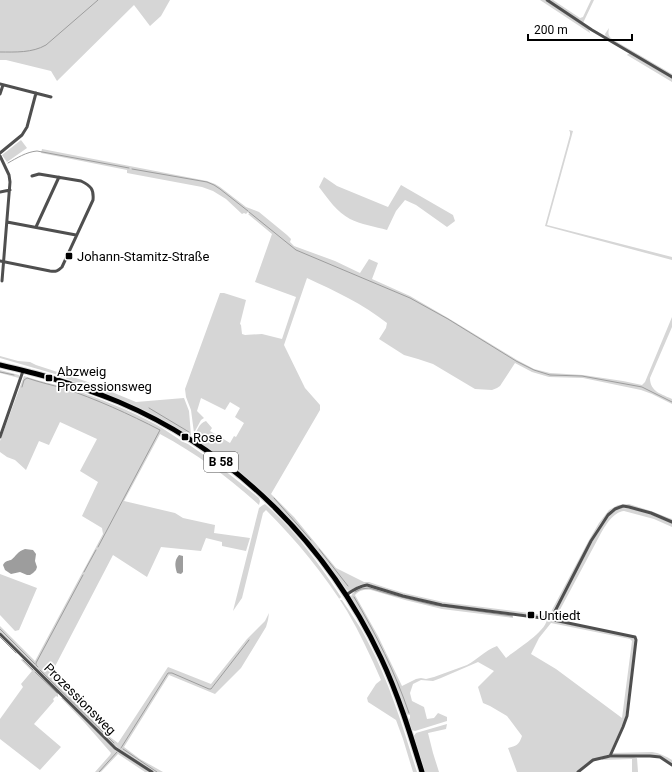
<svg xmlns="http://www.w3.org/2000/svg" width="672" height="772" font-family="Roboto,sans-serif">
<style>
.green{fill:#d6d6d6;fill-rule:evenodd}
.water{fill:#9d9d9d}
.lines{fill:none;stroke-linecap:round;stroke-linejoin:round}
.stream{stroke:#9d9d9d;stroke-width:1}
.primary-casing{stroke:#dbdbdb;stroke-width:7}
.minor{stroke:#4f4f4f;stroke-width:3}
.primary{stroke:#000;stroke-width:5}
.poi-dot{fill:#000;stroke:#fff;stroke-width:1.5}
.labels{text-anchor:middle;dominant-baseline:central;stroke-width:3.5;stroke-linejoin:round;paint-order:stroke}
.shield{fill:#fff;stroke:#4c4c4c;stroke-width:1}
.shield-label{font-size:12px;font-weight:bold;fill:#000}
.poi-label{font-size:13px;fill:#000;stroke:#fff;text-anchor:start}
.street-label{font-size:13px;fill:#000;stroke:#fff}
</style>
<rect width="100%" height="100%" fill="#fff"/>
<path class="green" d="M0,0h170l-9,16 -11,10 -16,-21 -77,76 -6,-10 -45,-11h-6z
M540,0h5l44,29 1,4z
M548,0h5l27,18 3,-1 8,-17h3l-11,23z
M609,28c-1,5 -1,8 3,11l60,35v2l-66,-39 -1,-3z
M628,54h2l42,24v4l-45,-27z
M569,130l4,1 -26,94 125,32v3l-127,-34 25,-91v-3z
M21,140l6,8 -20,14 -5,-7z
M42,149l165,32 8,3 5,3 26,20 13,5 28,23 4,4 -1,3 4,4 41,15 25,12 9,-14 9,4 -6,16 38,17 38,22 69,42 17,9 16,4 33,2 40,6 19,4 3,-3 27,-65v10l-22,51c0,14 12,16 22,21v5l-20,-10 -11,-4 -58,-12 -34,-1 -17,-5 -17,-9 -15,23 -3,2 -5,2 -17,-1 -42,-25 -15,-5 -14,-4 -25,-16 7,-11 1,-5c-24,-19 -52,-32 -80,-45l-23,67 21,43 15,17v5l-49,84 23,23 42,51 28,14h5l18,6 17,5 39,9 101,13 7,-3 2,-4 36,-68 10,-17 10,-13 9,-5 11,-1 22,7 18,7 3,1v2l-49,-16 -9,3 -4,3 -10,13 -10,17 -37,70 -5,5 -3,1 -103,-13 -38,-9 -36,-11h-6l-13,7 -2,-1 -39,-50 -18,-21 -22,-21 -51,-43 -22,-16 -1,-2c3,-6 5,-14 12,-16l6,7 -2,3 20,12 4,-7 2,1 8,-14 -9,-6 5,-9 -10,-6 -5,8 -24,-12 -4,13 7,7 -3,2 -7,13 -3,-23 -5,-13 -1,-8 35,-96h4l22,7 -6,24 1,1 1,9 3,1 17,-1 20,5 14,-42 -41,-15 17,-48 -24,-20h1l-1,-2 -2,2 -2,-1 -2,1 -16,-15 -13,-8 -11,-4 -75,-14v-3l-86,-17z
M324,177l13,9 51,21 13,-22 52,30 2,6 -8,6 -31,-22 -11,-5 -9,11 -9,19c-11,-3 -27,-6 -37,-11 -13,-7 -22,-20 -31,-32z
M0,356l18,5 12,1 6,3 49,16 51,21 48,-4 5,13 2,24 -3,1 -42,-25 -26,-11 -65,-26 -55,-16z
M0,370l19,5v3l-19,-5z
M24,376c15,5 30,8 45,12 30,10 60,22 88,37 9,5 17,11 26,17l5,2c25,17 48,35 71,54l1,3 -1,4c-32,-29 -62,-51 -99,-71l-36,67 51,12 8,5 32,7 -1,8 36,5 -4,13 -24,-5v-4l-16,-4 -5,13 -40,-4 -14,30 -34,-22 -63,121 60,61 8,6 50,-76 43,17 36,-45 18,-18 4,-8 -1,7 -2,7 -25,41 -26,26 -46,-19 -45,72 16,12 23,13h-10l-17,-11 -30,-22 -106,-107v-6l35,35 68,-127 -1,-6 -20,-12 16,-34 -18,-11 17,-32 -37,-17 -11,23 -10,-4 -13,29 -11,-10 -8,-3 -7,-5v-11z
M265,504c29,25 55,61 76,93l-2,2 1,1h2c9,14 19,27 26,42 22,41 35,86 49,130h-4l-10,-33 -7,-19 -28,-18 -1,-4 9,-14 5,-4c-10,-23 -21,-47 -34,-69 -23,-37 -50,-70 -81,-101l-3,3 -21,85 -9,13 26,-103 4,-3z
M622,508c17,0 34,9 50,15v4l-18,-8 -30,-8c-11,1 -19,15 -24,24l-45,84 -2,-2v-2l39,-73 16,-26 8,-7z
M0,574l37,14 -18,42 -4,1 -15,-16z
M362,587h5l7,1 29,9 110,18v3l-71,-9 -37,-9 -34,-10c-6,-1 -12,0 -16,5l23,41 24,50 14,-7 5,-1 5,1 8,-2 33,-12c11,-6 17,-14 30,-19l9,12c11,-9 38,-25 41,-38l86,17 2,5 -10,78 -16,35 -8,2 -24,15h-60l-9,-24c8,-2 11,-3 14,-12l-15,-20 -17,-10 -7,-3 -5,-16 16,-16 -16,-9 -37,16 -8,3 -12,-1 -8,4 -3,9 2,8 12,6 3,12 7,-1 4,-5 9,4v4l-32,10 -3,-1 -4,-9 2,-3v-3l-4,-1c-14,-42 -33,-79 -55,-117 1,-5 6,-8 11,-10zM551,623l79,16 2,2 -10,77 -66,-49 -25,-15 8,-16z
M22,659l36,34v4l-2,-1 -3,3 1,2 -20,23 27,23 -21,23 -40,-31v-20l23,-32 -2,-3 11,-13 -11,-11z
M61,698h2l50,50 37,24h-5l-27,-18 -17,18h-6l15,-17 1,-2 -27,-31z
M447,724l-1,5 -18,4 5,20 6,19h-15l-11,-35 3,-4z
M652,752c7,1 14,4 20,8v4l-12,-8h-45l-3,-3z
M634,757l3,1 1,14h-6v-13l-30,1v-2z"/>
<path class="water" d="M25,549l8,1 3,4 -1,7 2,6 -1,3 -3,3 -3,2h-3l-7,-3 -9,2 -6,-4 -2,-5c2,-4 4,-4 8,-5 5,-4 7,-9 14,-11z
M179,555l4,1v16l-2,2 -4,-1c-2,-7 -3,-12 2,-18z"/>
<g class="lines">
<path class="stream" d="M0,52c16,0 32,1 46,-7l52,-45
M8,163c9,-5 18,-11 29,-12l92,17
M132,169l75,13 7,3 6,4 28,22
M249,212l47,38 114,48 38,21 68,42 18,9 16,5 32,1 60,11 30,15
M0,372l14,3
M22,387l2,-7 3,-2c12,4 24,7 36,10 33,11 66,26 97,42l-62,117
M149,408l40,24
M274,498l37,42
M319,549l29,37
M84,572l12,-22
M355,592l6,-3 8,-1 20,6 44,11 79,11
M354,597c22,37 41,75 55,116
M0,629l35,35
M0,637l16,16
M23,660l10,10
M38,667l-2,-2v-2l47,-88
M40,670l74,73
M35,672l22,21
M121,748l47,-75h4l37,16h2l38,-49
M123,749l34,23
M99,772l18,-20"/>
<defs>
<path id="primary" d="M0,365c17,4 34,8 51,13 23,7 46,15 68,24 115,49 209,143 262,256 17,36 29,75 41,114"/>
</defs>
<use href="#primary" class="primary-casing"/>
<path class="minor" d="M547,0l45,30 80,47
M0,84l51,13
M0,94l3,-9
M0,153l22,-18 5,-8 9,-34
M0,156l9,19 1,7 -8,99
M0,192l10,-2
M7,222l69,13
M36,227l23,-50
M0,261l50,10c6,1 8,0 12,-4l31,-67c1,-11 -2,-14 -12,-19l-42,-7 -7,2
M0,437l23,-66
M346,595c7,-5 13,-9 21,-10l36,11 39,9 100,13 7,1 86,18 1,3 -9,76 -4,11 -13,29
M549,619l4,-4 38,-74 17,-26 7,-6 8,-3 6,1 22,6 21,9
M0,634l106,105 9,9 37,24
M578,772l15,-12 17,-4h40l10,1 12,8"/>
<use href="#primary" class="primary"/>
</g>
<g class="poi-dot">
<rect x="65" y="252" width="8" height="8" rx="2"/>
<rect x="45" y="374" width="8" height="8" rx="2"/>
<rect x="181" y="433" width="8" height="8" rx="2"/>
<rect x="527" y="611" width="8" height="8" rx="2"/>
</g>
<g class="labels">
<rect class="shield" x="204" y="452" width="34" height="20" rx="3"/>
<g class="shield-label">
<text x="221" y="462">B 58</text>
</g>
<g class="poi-label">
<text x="77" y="256">Johann-Stamitz-Straße</text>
<text x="57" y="371">Abzweig<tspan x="57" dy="15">Prozessionsweg</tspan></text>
<text x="193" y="437">Rose</text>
<text x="539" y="615">Untiedt</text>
</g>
<g class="street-label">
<text transform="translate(80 699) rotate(45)">Prozessionsweg</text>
</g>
</g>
<path d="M528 34v6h104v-6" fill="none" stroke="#000000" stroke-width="2"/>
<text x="534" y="34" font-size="12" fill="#000000" stroke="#ffffff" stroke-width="3" paint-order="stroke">200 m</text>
</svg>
